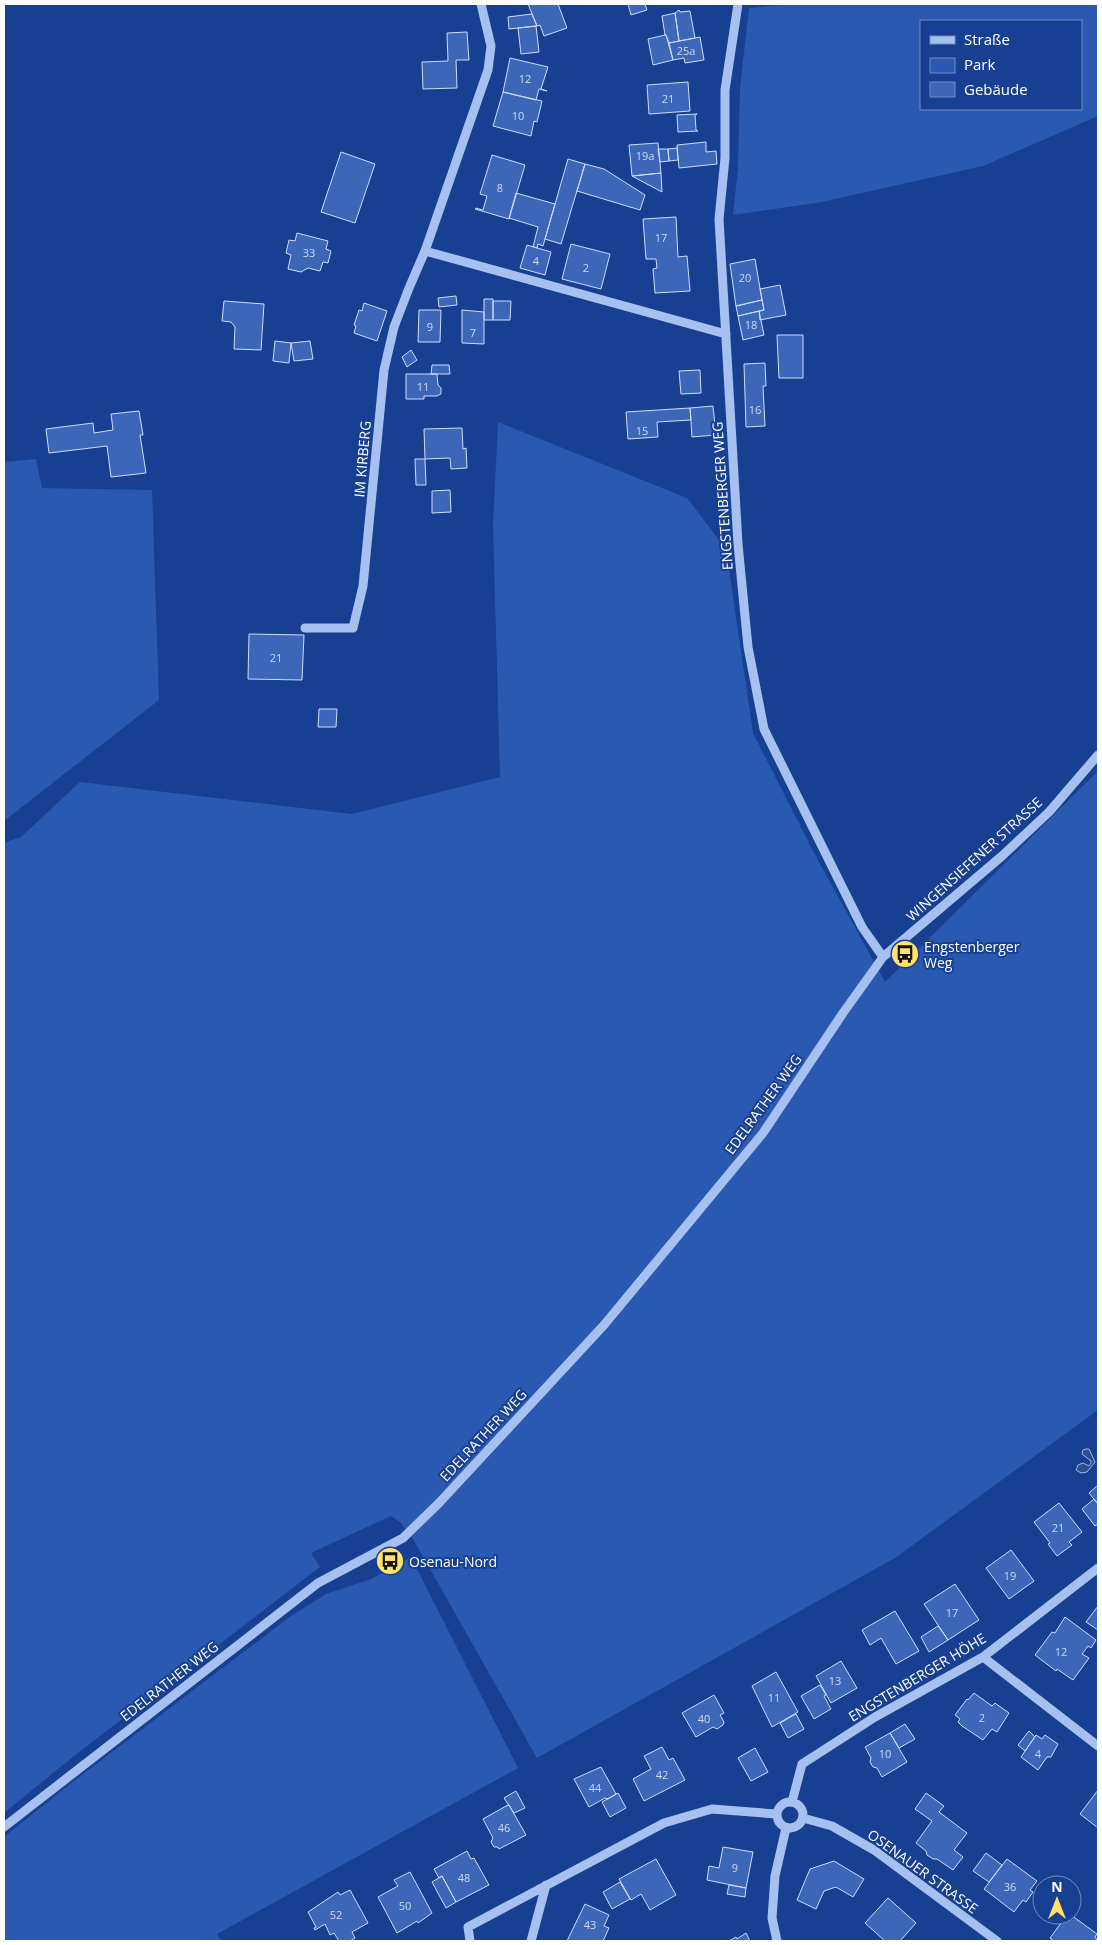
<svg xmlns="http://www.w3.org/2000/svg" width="1102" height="1945" font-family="'Open Sans',sans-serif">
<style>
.green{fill:#2a59b1;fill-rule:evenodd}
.water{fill:#304d8b;stroke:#99b9f3}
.building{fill:#3c67b9;stroke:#cdddfb}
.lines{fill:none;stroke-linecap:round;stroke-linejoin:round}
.minor{stroke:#a6c0f0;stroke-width:9}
.labels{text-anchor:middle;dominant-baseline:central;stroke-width:4;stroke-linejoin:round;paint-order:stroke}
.number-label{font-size:11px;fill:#ced9ee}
.street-label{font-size:14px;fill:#fff;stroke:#174092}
.poi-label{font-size:14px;fill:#fff;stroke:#174092;text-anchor:start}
</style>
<rect width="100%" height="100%" fill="#174092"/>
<path class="green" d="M788,4h310v112l-115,50 -161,36 -89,13 5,-47 2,-80 9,-80zM921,21h160v88h-160z
M498,422l189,76 39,51 27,184 60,118 72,131 213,-211v639l-203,148 -358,200 -124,-219 -13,-17 -9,-6 -80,37 9,14 -246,189 -70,57v-970l17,-6 59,-55 272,32 148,-37 -7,-251z
M36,459l6,29 110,2 7,210 -155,121v-359z
M411,1557l107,211 -301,166 4,7h-217v-104l70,-56 217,-165 35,-22 45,-15z"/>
<path class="water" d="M1086,1449h3l6,13 -8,10 -6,1 -5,-3 2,-5 5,-2 6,3 2,-3v-2l-9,-7 1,-4z"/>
<path class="building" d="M528,4h30l9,24 -23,8 -4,-11 -3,1z
M628,4h17l2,6 -16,5z
M679,10l1,2 10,-1 5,27 -16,3 -4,-28z
M675,13l4,28 -10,2 -3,-8h-1l-3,-19z
M532,14l5,12 -28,3 -1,-12z
M536,26l3,26 -18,2 -3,-26z
M467,32l2,28h-13l1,28 -34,1 -1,-27 26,-1 -1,-28z
M665,35h1l7,25 -20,5 -5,-26z
M700,37l4,23 -19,3 -1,-5 -11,2 -4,-17z
M510,58l38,9 -7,22 6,2 -8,-2 -3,11 -33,-8z
M688,82l2,29 -41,3 -2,-29z
M503,92l39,9 -5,21 -3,-1 -3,15 -38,-10z
M697,114l-2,1 1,15 2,1 -20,1 -1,-17z
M706,142v10l10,-1 1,13 -38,4 -2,-23z
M658,143l3,30 -29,3 -3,-31z
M677,148l1,12 -9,1 -1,-12z
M658,149h10l1,12 -9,1z
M341,152l34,12 -20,59 -34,-11z
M492,155l33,10 -16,54 -34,-10 1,-1 7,2 4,-14 -7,-2z
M568,159l17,5 -24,80 -16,-5z
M585,164l19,5 41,26 -5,15 -63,-19z
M661,173l1,19 -30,-16z
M516,193l39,11 -12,42 -5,-2 -1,4 -4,-1 5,-20 -29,-9z
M676,217l2,40 9,-1 3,35 -35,2 -2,-24 4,-1 -1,-9h-10l-3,-40z
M297,233l31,8 -2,8 5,2 -3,12 -5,-1 -3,9 -12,-3 -7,4 -13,-3 3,-14 -5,-2 3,-13 6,1z
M571,244l39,10 -9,35 -39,-10z
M527,245l24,7 -6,23 -25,-7z
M755,259l7,41 -26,6 -6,-42z
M780,285l6,30 -26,5 -1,-9 5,-1 -4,-21z
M456,296l1,9 -18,2 -1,-9z
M484,299h9v21h-9z
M762,300l2,10 -26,6 -2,-10z
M224,301l40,3 -3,46 -27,-1 1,-22 -4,-5 -9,-1z
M493,301h18l-1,19h-17z
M364,303l23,8 -10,30 -23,-8 2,-7 -2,-1 5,-15 3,1z
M419,310h22l-1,32h-22z
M462,310l22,2v32l-22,-1z
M759,311l5,24 -21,5 -5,-24z
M777,335h26v43h-24z
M275,341l16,2 -2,20 -16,-2z
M310,341l3,18 -19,2 -3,-18z
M411,350l6,10 -10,7 -5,-10z
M765,363l1,23h-3l2,40 -19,1 -2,-63z
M432,365h17l1,9h-19z
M700,370l1,23 -20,1 -2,-23z
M406,374h31l1,11 3,3v6l-4,2h-13v3h-18z
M713,406l3,29 -24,2 -2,-29z
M690,408l1,12 -34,2 1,15 -30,2 -2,-27z
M139,411l4,24h-3l6,38 -35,4 -4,-31 -58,7 -3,-24 47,-6 1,10 19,-3 -2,-16z
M462,428l1,21 3,-1 1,20 -16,1 -1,-11 -25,1 -1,-30z
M415,459h10l1,26h-10z
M450,490l1,22 -19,1v-22z
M249,634l55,1 -2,45 -54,-1z
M319,709h18l-1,18h-18z
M1098,1485v19l-9,-11z
M1094,1499l4,5v20l-3,2 -13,-17z
M1059,1503l23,29 -13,10 3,3 -15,11 -9,-12 2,-1 -16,-21z
M1011,1550l23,31 -25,18 -23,-31z
M955,1584l24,36 -31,20 -24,-36z
M1098,1606v24l-12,-8z
M895,1611l24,40 -23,13 -15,-26 -11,7 -8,-15z
M1065,1617l31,23 -5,8 -3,-2 -6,8 7,4 -16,22 -16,-11 -1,2 -21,-16 17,-23 3,1z
M938,1626l10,14 -19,12 -8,-15z
M841,1661l16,27 -26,15 -15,-27z
M776,1672l22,40 -26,15 -20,-41z
M820,1685l6,10 -2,1 7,13 -17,10 -13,-23z
M974,1693l18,13 3,-3 14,10 -12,19 -5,-3 -9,11 -21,-14 -4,-4 2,-3 -5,-4 12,-16 1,1z
M714,1695l10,18 -4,2 4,7 -1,3 -6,4 -4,-2 -17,10 -14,-24z
M796,1714l8,15 -16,9 -8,-15z
M905,1724l10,15 -16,9 -9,-15z
M1029,1731l6,6 -10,14 -7,-6z
M890,1733l17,29 -25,15 -5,-9 -4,-1 -3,-5 1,-4 -6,-11z
M1036,1735l6,4 3,-4 13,9 -7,13h-4l-9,13 -17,-13z
M662,1747l7,13 4,-2 12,22 -41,21 -11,-22 18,-10 -7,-13z
M755,1748l13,24 -17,9 -13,-23z
M601,1767l15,27 -8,5 -3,-1 -16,9 -15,-28z
M1098,1790v38l-18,-14z
M516,1791l9,17 -11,5 -10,-15z
M618,1793l8,15 -16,9 -8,-15z
M926,1793l18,13 -5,6 28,21 -13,17 9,7 -10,13 -16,-11h-4l-6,-4 -1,-4 -10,-8 16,-22 -17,-12z
M508,1805h1l17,30 -27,14 -1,-2h-4l-3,-5 2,-4 -10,-19z
M723,1847l30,5 -7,36 -39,-8 2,-14 10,2z
M467,1851l4,8 3,-1 15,27 -33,17 -14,-26 -3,2 -5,-9z
M986,1853l16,12 -13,17 -16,-11z
M656,1859l20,36 -26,15 -9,-16 -10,6 -12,-21z
M1007,1859l30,22 -7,9 3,2 -7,10 -3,-2 -9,12 -30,-23z
M834,1861l30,18 -11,18 -17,-10 -12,4 -8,18 -19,-9 13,-31z
M410,1872l22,41 -14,10 -1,-2 -20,12 -19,-36 20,-11 -4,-6z
M442,1876l14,26 -10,6 -14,-26z
M620,1882l10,17 -18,10 -9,-17z
M729,1885l17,3 -1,9 -18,-3z
M350,1890l18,33 -16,9 3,6 -5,3h-11l-5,-8 -4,2 -5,-11 -10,6 -1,-2 2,-1 -8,-15 30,-20 2,3z
M888,1898l28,25 -16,18h-15l-20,-18z
M585,1904l24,11 -5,11 5,2 -6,13h-36z
M1053,1915h14l-5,7z
M1067,1915h4l26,19 -2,3 3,4h-44l-4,-3z
M746,1933l4,8h-21l7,-4 1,2z"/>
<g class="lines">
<path class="minor" d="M481,4l10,42 -3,24 -63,181 301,83
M738,4l-13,86v68l-6,61 19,325 10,103 16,82 98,198 21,30
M305,628h48l10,-42 21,-216 10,-43 15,-39 16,-37
M983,1657l115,89
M777 1815a13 13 0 1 1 26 0a13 13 0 1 1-26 0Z
M792,1802l10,-38 73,-47 108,-60 115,-89
M803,1818l29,8 42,24 123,91
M4,1827l314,-244 85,-45 36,-35 165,-178 159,-192 80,-120 40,-56 119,-101 47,-44 49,-57
M470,1941l-2,-14 196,-104 48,-14 64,5
M531,1941l15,-56
M777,1941l-5,-23 3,-42 11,-48"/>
</g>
<defs>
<symbol id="bus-disc" viewBox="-11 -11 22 22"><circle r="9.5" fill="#ffe266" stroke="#174092"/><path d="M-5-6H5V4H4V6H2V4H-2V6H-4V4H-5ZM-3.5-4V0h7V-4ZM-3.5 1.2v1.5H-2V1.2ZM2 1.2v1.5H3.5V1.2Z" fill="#111"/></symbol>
</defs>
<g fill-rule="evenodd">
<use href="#bus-disc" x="889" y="938" width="32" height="32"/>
<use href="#bus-disc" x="374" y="1545" width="32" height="32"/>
</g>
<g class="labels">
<g class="number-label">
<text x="686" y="50">25a</text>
<text x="525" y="78">12</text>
<text x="668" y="98">21</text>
<text x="518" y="115">10</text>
<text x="645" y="155">19a</text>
<text x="500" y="187">8</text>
<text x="661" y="237">17</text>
<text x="309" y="252">33</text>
<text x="536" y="260">4</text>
<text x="586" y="267">2</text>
<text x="745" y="277">20</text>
<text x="751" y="324">18</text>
<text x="430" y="326">9</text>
<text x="473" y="332">7</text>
<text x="423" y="386">11</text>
<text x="755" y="409">16</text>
<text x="642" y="430">15</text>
<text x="276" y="657">21</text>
<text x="1058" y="1527">21</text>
<text x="1010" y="1575">19</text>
<text x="952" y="1612">17</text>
<text x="1061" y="1651">12</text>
<text x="835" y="1680">13</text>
<text x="774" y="1697">11</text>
<text x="982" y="1717">2</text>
<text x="704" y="1718">40</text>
<text x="885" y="1753">10</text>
<text x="1038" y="1753">4</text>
<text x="662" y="1774">42</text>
<text x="595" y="1787">44</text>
<text x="504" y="1827">46</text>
<text x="735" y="1867">9</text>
<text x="464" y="1877">48</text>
<text x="1010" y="1886">36</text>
<text x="405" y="1905">50</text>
<text x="336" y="1914">52</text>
<text x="590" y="1924">43</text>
</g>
<g class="street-label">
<text transform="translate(362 459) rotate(-85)">IM KIRBERG</text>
<text transform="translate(722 496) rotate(-94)">ENGSTENBERGER WEG</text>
<text transform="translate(974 859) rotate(-42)">WINGENSIEFENER STRASSE</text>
<text transform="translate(763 1104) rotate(-54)">EDELRATHER WEG</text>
<text transform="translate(483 1435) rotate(-47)">EDELRATHER WEG</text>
<text transform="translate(917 1677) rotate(-31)">ENGSTENBERGER HÖHE</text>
<text transform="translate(169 1681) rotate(-38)">EDELRATHER WEG</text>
<text transform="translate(923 1871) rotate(36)">OSENAUER STRASSE</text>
</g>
<g class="poi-label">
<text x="924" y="946">Engstenberger<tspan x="924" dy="16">Weg</tspan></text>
<text x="409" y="1561">Osenau-Nord</text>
</g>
</g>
<rect width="1102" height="1945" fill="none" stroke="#ffffff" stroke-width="10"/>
<rect x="920" y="20" width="162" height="90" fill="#174092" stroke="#748cbe"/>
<rect x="930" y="36" width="25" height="8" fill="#a6c0f0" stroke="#748cbe"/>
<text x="964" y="45" font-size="15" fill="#ffffff">Straße</text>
<rect x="930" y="58" width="25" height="15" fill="#2a59b1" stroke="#748cbe"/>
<text x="964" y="70" font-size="15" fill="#ffffff">Park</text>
<rect x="930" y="82" width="25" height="15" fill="#3c67b9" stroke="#748cbe"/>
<text x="964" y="95" font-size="15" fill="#ffffff">Gebäude</text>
<g transform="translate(1057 1900)"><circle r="24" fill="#174092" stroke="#748cbe"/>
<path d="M0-4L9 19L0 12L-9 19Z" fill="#ffe266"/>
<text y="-8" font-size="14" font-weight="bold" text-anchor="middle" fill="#ffffff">N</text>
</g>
</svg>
